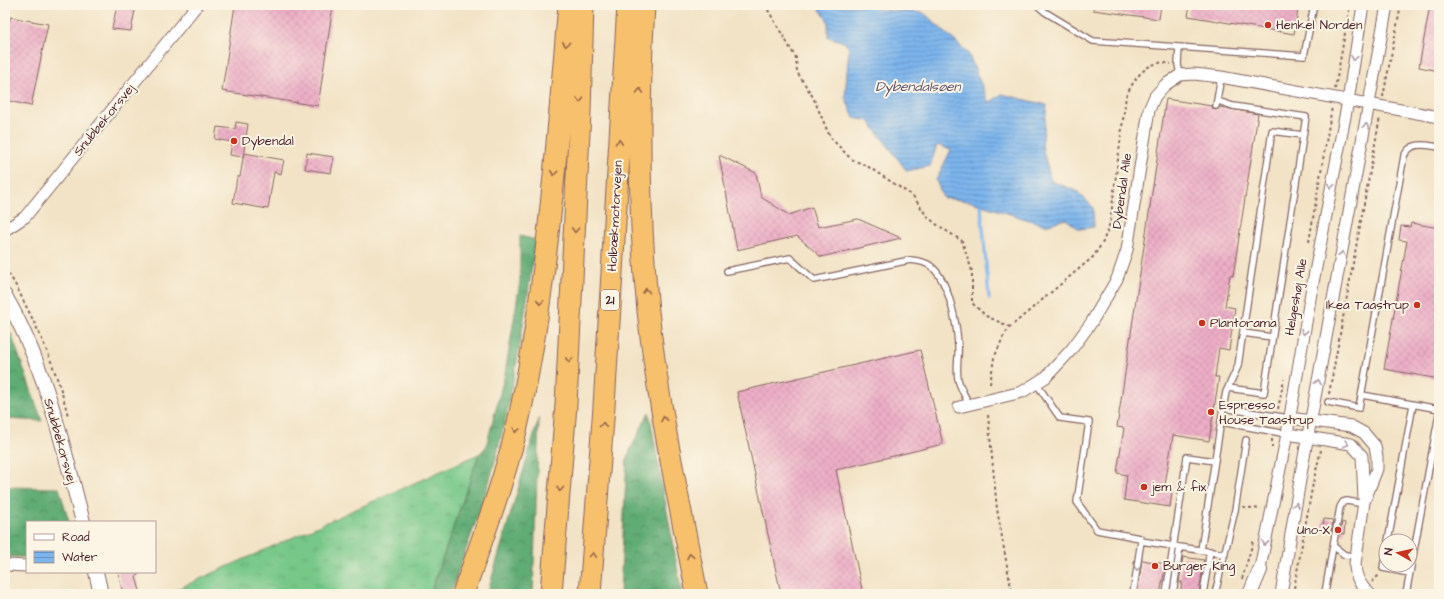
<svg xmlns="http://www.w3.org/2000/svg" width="1444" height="599" font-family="'Architects Daughter',sans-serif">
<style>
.grass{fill:url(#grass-tufts);stroke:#60735a}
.forest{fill:url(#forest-crowns);stroke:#556650}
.water{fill:url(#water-rules);stroke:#636a8c}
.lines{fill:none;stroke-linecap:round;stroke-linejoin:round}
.stream{stroke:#7cb5ed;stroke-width:3}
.building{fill:url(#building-cross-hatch)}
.service-casing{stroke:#856461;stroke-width:8}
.minor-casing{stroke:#856461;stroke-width:13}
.tertiary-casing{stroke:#856461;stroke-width:16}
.motorway-casing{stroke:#856461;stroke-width:23}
.path{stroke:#856461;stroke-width:2;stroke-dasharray:3 3;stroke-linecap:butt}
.service{stroke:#fff;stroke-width:5.5}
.minor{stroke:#fff;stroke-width:11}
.tertiary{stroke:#fff;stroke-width:14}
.motorway{stroke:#f7c06c;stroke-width:21}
.oneway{stroke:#986748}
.oneway2{stroke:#ae9aa0}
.poi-dot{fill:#c8321e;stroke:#fcf5e5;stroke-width:1.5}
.labels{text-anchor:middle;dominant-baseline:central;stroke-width:4;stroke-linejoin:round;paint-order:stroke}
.shield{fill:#fcf5e5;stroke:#7f5f63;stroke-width:1}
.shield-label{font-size:12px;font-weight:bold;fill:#4a1f2b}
.poi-label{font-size:13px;fill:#4a1f2b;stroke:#fcf5e5;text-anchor:start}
.street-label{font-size:13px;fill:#4a1f2b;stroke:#fcf5e5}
.water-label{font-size:14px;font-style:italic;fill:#5c546f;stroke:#fcf5e5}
</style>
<defs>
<pattern id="grass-tufts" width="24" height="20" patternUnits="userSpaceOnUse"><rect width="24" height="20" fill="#76c788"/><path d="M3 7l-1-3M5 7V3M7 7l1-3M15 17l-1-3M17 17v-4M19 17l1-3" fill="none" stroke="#68aa76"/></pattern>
<pattern id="forest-crowns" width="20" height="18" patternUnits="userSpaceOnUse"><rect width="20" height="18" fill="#60ac74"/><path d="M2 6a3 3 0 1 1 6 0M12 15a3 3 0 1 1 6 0" fill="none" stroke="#518b5f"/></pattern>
<pattern id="water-rules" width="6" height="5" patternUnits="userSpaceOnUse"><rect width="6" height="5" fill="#7cb5ed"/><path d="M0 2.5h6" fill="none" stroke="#6893c0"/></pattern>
<pattern id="building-cross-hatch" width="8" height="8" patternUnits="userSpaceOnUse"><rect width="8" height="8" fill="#edafc7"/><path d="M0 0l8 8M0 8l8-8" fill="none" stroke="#cd96ab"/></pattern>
</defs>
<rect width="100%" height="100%" fill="#fcf5e5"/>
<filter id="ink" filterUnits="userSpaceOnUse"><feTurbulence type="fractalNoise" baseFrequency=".025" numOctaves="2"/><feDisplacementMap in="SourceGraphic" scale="8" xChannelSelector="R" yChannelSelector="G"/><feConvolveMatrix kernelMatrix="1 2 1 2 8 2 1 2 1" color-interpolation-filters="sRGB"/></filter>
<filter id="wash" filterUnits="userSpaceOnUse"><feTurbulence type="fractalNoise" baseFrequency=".012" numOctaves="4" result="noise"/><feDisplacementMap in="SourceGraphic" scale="16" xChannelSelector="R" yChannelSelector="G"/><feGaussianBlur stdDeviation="0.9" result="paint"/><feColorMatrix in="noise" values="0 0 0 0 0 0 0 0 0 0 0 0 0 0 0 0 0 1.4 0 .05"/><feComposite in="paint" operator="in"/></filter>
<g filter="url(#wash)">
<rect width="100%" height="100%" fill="#f2e3c6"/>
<path class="grass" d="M479,454l-49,140h-256l-1,-3z"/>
<path class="forest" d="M520,236l16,4c-11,73 -21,146 -40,218 -12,46 -31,91 -45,136h-21l49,-140 7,-7 19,-73 15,-92z
M5,323l7,13 30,85 -37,-2z
M649,412l33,182h-62l7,-137z
M539,418l-6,176h-46z
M5,487l54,1 10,34h-42v35h-22z"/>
<path class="water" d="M817,5h56l2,4 49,4 44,40 21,50 13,-9 45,11 -5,41 9,35 26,10 16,16 1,20 -15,2 -13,-10 -21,6 -76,-24 -26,-3 -7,-18 15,-30 -14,-5 -7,21 -23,5 -38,-50 -15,-3 -9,-21 4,-49 -5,-6 -16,-5v-16z"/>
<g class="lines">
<path class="stream" d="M981,205l8,93"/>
</g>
<g id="blocks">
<path class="building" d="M117,5h19l-5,26 -19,-2z
M235,5h98l-15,101 -96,-15z
M1094,5h67l-2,14 -66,-9z
M1190,5h109l-5,29 -106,-18z
M1430,5h9v66l-20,-4z
M10,17l38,7 -17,82 -26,-6v-57z
M1166,99l46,7 1,3 3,1 4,-3 38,7 -25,162 -3,-1 -5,31 10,2 -6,42 -10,-2 -4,29h4l-10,64 -36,-6 -9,56 8,1 -2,15 -46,-7 3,-25 -10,-2 7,-45 -7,-1z
M236,122l12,2 -5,33 -13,-2 2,-13 -17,-3 2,-12 18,2z
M244,153l40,7 -3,14 -7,-2 -6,37 -35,-6 4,-26h3z
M307,153l27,4 -3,16 -26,-4z
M719,155l37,18 5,24 28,18 23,-8 6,20 40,-8 43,19 -80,19 -24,-21 -60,14z
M1411,223l28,5v151l-55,-10 23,-128 -8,-1 2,-14 9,1z
M920,350l23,94 -107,26 27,124h-82l-44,-202z
M1324,519l9,1 -2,12 -9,-2z
M1342,522l3,1 -1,11 -4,-1z
M1183,557l21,3 -5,34h-19l2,-12h-3z
M1142,560l24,4 -6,30h-23z
M118,572h22l-4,5 5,17h-18z"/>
</g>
</g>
<g filter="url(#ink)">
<use href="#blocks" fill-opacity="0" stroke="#856461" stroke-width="1"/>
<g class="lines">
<defs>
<path id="service" d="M1037,5l8,7 48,29 211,15 10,-51
M1179,47l-1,17 2,11
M1218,101l15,5 73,11 -42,276 -36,-5
M1216,106l5,-29
M1438,185l1,1
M727,271l63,-13 24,22 96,-20c8,1 17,2 23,8 16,15 24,56 25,77 1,11 -2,23 0,34 2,9 7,17 11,25
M1243,333l29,4
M1036,383l24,35 29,4 -12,80 20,28 43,8 1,3 84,13
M1362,395l77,14
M1328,402l31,6 45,-252c7,-15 21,-11 35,-9
M1223,408l66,10
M1221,422l66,12
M1388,541l25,-136
M1201,550l22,-142 3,-16 12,-26 34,-235 31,4
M1386,551l-3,17 26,5
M1356,556l-11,-1 -12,-9 7,-39 3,-5 4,-1 17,3
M1325,593l8,-47
M1133,594l8,-53
M1166,594l21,-137 28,4
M1173,594l7,-47
M1203,594l7,-43
M1215,594l20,-84 11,-70
M1406,594l33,-180"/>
<path id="minor" d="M5,230l20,-13 172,-212
M959,407l63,-15 24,-15 25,-27 20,-27 26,-44 10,-29 22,-140 6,-14 10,-11 15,-10 14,-1 27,3 218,40
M1289,418l62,8 13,7 11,13 2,11v12l-13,33 -9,62c0,13 5,22 15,30
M1287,434l64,10 11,12 2,43
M5,565l22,1
M1258,578l29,-144 24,-141 37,-192 15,-96
M1281,594l21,-126 85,-463"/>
<path id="tertiary" d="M5,296c40,69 58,149 78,226
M96,572l5,22
M1250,594l10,-24"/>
<path id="motorway" d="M644,5c-6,102 -6,204 4,306 10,95 31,189 49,283
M463,594c22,-63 46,-125 59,-190 27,-132 35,-266 47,-399
M551,594l15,-189 14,-293 3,-107
M590,594l14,-188 24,-401"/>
</defs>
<use href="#service" class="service-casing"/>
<use href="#minor" class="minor-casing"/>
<use href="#tertiary" class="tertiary-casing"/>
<use href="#motorway" class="motorway-casing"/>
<path class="path" d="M764,5l4,5 28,48 1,14 16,25 17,40 21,22 16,7 46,30 13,19 10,9 26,17 10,30v32l14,13 24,11
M1335,89l15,-84
M1383,97l18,-92
M1309,242l23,-135
M5,269c9,11 15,25 21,37 18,35 33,72 42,110
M990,384l4,-26 10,-23 6,-8 83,-70 10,-15 7,-19 16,-127c7,-14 16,-30 33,-33 3,-1 8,0 12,1
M1329,394l51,-277
M1278,409l6,-30
M988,415l9,94 15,85
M1272,439v12
M1243,507l18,2
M1242,579l12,-40
M1372,582l8,-8
M1293,594l20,-111 8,-33"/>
<use href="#service" class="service"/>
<use href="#minor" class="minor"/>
<use href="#tertiary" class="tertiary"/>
<use href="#motorway" class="motorway"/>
</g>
<defs><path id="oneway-chevron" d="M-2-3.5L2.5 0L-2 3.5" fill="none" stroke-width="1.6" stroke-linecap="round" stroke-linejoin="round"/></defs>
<g class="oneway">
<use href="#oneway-chevron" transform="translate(566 44) rotate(95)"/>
<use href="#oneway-chevron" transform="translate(640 91) rotate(-89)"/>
<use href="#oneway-chevron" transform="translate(580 100) rotate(92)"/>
<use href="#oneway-chevron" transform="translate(619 142) rotate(-87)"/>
<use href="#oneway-chevron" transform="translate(554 173) rotate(95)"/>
<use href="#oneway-chevron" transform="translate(575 230) rotate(93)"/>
<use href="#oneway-chevron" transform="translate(646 291) rotate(-94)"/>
<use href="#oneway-chevron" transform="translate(540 302) rotate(98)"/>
<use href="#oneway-chevron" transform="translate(569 360) rotate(93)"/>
<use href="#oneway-chevron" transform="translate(664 419) rotate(-101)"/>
<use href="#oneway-chevron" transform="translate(603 425) rotate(-86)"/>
<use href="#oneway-chevron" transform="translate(516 430) rotate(105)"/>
<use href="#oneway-chevron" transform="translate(560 489) rotate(95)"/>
<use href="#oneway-chevron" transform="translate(593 555) rotate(-86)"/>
<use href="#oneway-chevron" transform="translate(690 556) rotate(-101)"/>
</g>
<g class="oneway2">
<use href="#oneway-chevron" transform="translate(1354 58) rotate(99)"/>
<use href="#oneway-chevron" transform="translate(1366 126) rotate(-79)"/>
<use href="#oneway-chevron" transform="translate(1331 186) rotate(101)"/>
<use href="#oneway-chevron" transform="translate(1342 254) rotate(-79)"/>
<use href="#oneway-chevron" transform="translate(1304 332) rotate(100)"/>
<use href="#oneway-chevron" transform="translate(1318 382) rotate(-79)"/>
<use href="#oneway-chevron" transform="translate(1346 444) rotate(15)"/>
<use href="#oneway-chevron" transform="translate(1296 505) rotate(-80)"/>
<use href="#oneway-chevron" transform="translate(1265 543) rotate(101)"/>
<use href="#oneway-chevron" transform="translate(1137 568) rotate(99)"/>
</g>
</g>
<g class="poi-dot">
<circle cx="1268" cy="25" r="4"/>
<circle cx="234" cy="141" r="4"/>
<circle cx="1417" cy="305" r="4"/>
<circle cx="1202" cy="323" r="4"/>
<circle cx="1211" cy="412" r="4"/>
<circle cx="1144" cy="487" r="4"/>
<circle cx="1338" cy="530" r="4"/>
<circle cx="1155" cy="566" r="4"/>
</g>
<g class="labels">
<rect class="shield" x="601" y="290" width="18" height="20" rx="3"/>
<g class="shield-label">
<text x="610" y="300">21</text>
</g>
<g class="poi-label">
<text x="1276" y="25">Henkel Norden</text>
<text x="242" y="141">Dybendal</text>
<text x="1409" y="305" text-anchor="end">Ikea Taastrup</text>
<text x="1210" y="323">Plantorama</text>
<text x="1219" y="405">Espresso<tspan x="1219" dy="15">House Taastrup</tspan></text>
<text x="1152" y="487">jem &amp; fix</text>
<text x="1330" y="530" text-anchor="end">Uno-X</text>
<text x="1163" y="566">Burger King</text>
</g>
<g class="street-label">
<text transform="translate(104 120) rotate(-51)">Snubbekorsvej</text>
<text transform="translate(1122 191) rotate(-82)">Dybendal Alle</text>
<text transform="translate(615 216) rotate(-87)">Holbækmotorvejen</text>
<text transform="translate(1296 297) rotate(-80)">Helgeshøj Alle</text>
<text transform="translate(60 441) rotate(74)">Snubbekorsvej</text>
</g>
<g class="water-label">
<text x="918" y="87">Dybendalsøen</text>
</g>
</g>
<rect width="1444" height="599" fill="none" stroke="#fcf5e5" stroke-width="20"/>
<rect x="26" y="521" width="130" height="52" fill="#fcf5e5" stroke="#b59f9b"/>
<rect x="34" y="534" width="20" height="6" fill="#ffffff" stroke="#b59f9b"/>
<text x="62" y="541" font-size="12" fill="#4a1f2b">Road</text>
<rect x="34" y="551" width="20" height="12" fill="url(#water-rules)" stroke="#b59f9b"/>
<text x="62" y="561" font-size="12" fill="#4a1f2b">Water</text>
<g transform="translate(1398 553) rotate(278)"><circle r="19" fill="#fcf5e5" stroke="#b59f9b"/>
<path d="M0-3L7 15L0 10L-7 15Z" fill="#c8321e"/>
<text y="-6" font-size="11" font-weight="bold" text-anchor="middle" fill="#4a1f2b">N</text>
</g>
</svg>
